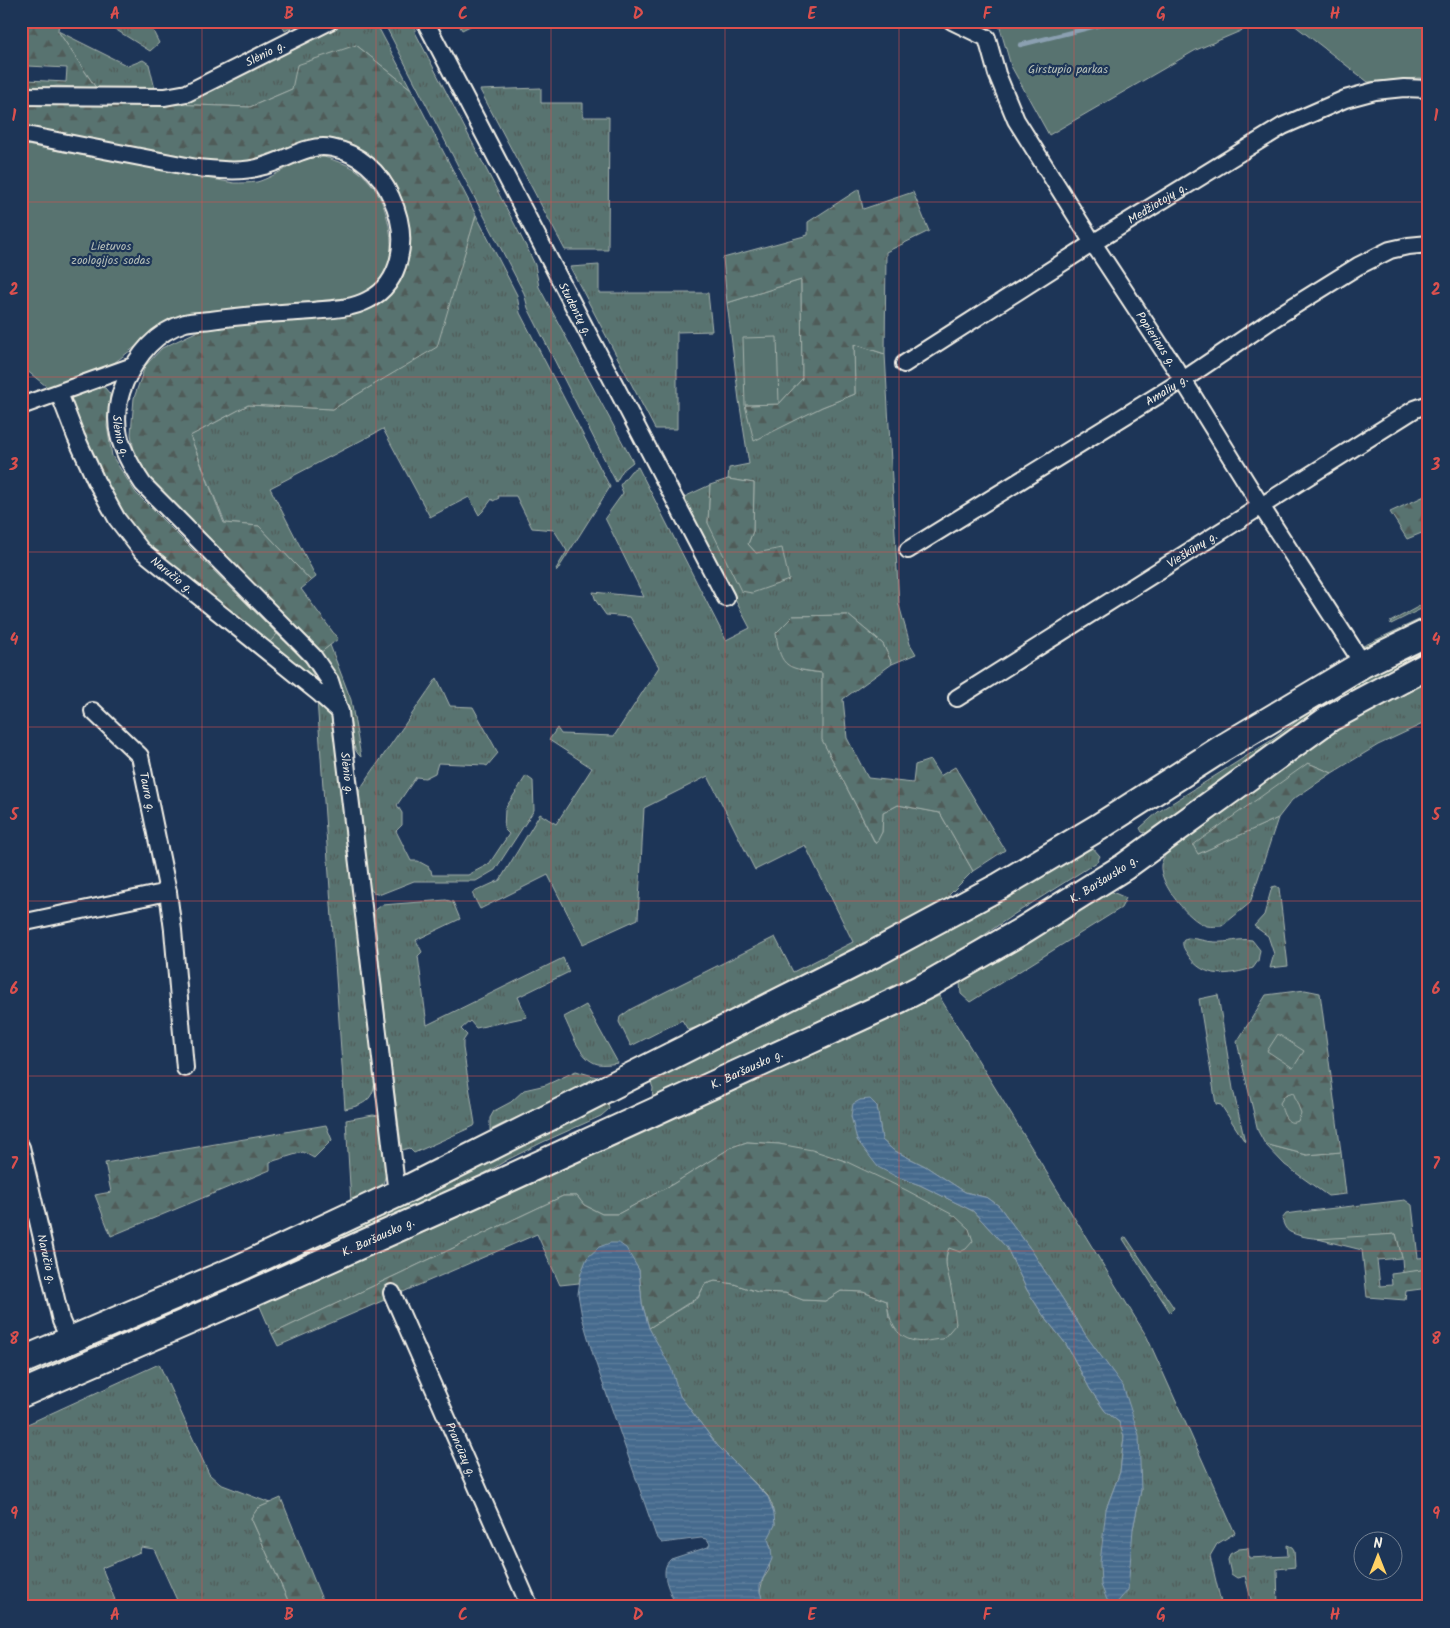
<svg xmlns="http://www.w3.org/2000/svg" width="1450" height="1628" font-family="Kalam,sans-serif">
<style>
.grass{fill:url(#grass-tufts);stroke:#a6b2ac;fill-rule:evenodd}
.forest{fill:url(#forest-firs);stroke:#a6b2ac;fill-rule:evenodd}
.park{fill:#587370;stroke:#a6b2ac}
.water{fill:url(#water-rules);stroke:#8ba0b1}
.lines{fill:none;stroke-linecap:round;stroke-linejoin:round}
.stream{stroke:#8ba0b1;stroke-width:4.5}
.minor-casing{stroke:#f4f1e8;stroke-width:20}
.primary-casing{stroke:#f4f1e8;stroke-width:30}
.minor{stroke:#1d3557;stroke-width:16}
.primary{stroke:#1d3557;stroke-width:26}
.grid{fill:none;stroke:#dc504e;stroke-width:1;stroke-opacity:0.55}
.labels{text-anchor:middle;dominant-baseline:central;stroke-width:4.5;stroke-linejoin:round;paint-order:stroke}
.street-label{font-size:12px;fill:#f4f1e8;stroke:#1d3557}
.park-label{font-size:12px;fill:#b6bfb8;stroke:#1d3557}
.neatline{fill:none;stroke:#dc504e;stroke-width:2}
.grid-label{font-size:16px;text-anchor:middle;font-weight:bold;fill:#dc504e}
</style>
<defs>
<pattern id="grass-tufts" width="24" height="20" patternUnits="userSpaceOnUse" patternTransform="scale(1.25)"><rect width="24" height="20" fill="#587370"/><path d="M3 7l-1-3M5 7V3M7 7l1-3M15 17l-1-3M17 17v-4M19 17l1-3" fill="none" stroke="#505b59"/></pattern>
<pattern id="forest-firs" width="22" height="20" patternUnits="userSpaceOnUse" patternTransform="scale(1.25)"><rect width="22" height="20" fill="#587370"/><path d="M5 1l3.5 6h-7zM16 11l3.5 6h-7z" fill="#505b59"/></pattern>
<pattern id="water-rules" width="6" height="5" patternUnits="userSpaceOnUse" patternTransform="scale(1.25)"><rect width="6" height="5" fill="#456a8d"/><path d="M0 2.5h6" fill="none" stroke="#60809d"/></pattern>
</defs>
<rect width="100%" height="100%" fill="#1d3557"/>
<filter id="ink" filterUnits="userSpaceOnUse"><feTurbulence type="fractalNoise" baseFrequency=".02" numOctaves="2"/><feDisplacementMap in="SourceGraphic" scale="10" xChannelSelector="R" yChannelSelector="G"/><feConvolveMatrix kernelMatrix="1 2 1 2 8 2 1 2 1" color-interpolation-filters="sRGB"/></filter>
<g filter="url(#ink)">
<path class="grass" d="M102,21h46l11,22 -9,8z
M280,21h22l-17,10z
M346,21h29l36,68 -55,-44 -64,44 -42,18 -82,-3 20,-3z
M383,21h32v11l114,220 6,13 4,22 94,175 -10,8 -7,12 -88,-174 -4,-15z
M58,31l70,35 15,-6 6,4 6,25 -59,-1z
M541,88v15h42v14h26l-1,133h-43l-85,-160z
M476,215l41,80 3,18 90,174 -53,84 -1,-2 11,-18 -13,-21 -22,-2 -16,-32h-18l1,2 -6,3 -1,-2 -9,12 -4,4 -10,-18 -39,20 -47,-88 -113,59 46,89 -5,4 -52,-55 -34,-3 -35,-87 58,-31 85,4 103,-62z
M599,265v28h109l4,38 -35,1v97h-22l-85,-162z
M801,280l1,99 -23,25 -25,36 68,-33 33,-13 -1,-50 31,10 14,251 11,39 6,10 -24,10 -9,-20 -35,-29 -55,1 7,54 22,3 1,68 52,102 7,-11 1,-19 15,-8 42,8 33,58 -24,24 1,7 -243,122 -19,6 -6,-10 -51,26 -12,-24 1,-5 11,-8 144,-72 18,35 60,-30 -48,-97 -50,25 -47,-94 -64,32 -6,111 -55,25 -35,-69 -68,34 -8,-16 28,-13 40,-66 16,10 36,-56 -43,-28 8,-12 4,6 53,2 45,-69 -29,-50 -24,-2 -10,-14 -3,-9 51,5 -39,-79 18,-25 -3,-8 11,-14 7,-4 88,173 24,-12 -68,-130 28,-13 -2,38 48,30 -8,-9 5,-13 1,-48 -26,-4 1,-11 20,-4 -10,-64 -12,-97z
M1429,601v4l-38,19 -1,-2z
M1425,617l2,4 -63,29 -3,-3z
M277,634c13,13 32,27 38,45h-4l-42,-36z
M330,645l21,55 10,57c-12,-9 -11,-41 -16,-56 -6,-18 -13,-34 -25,-48z
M1429,646v8l-123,67 -32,21 -124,92 -8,-2 -2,-4 18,-16 117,-74 41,-32 91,-51z
M437,678l13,28 23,1 25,46 -11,13 -2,-1 -47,-2 -3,10 -10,5 -9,-1 -19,28 5,8v12l-6,6 15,30h7l11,6v2l2,1 1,5h36l21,-11 20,-30 -5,-5 1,-20 21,-33 7,5 1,29 -39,60 -19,11h-62l-33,13 -8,-2 -4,-5 -10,-92 1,-6z
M1429,681v40l-51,24 -46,28 -24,-10 -110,91 80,-36 -28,85 -28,23c-4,0 -11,1 -15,0 -18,-5 -48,-42 -46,-61 1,-6 6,-12 9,-17l122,-89 54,-36z
M317,699l15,16 43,366c-2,21 -13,24 -30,28z
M1092,847l8,9 -3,6 -84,53 -69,48 -29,15 -263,122 1,-12 -3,-8 245,-122 62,-33z
M1276,886l3,2 9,78 -18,2 4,-14 -6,-18 -14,-10 10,-11 8,-28z
M1110,891l16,7 -5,10 -151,94 -9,-8 -1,-11z
M446,900l7,2 7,17 -44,21 6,12 -4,4 9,69 136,-67 6,14 -51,25 9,20 -51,11 -6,-7 -9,8 6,6 -4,6v7l12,76 -1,2 -60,27 -5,-5 -7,2 -13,-100 -15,-139 8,-6z
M1187,938c10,0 19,4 28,4 13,1 24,-4 37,-2l8,10 -2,11 -5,7c-24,7 -49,12 -65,-13 -3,-5 -6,-8 -5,-14z
M1218,995l15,94 12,53 -24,-37 -5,-1 -17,-105z
M939,996l208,341 88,196 -18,11 -7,12 12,51h-457l-5,-15 3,-13 6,-9 2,-22 -4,-9 8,-15 -3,-19 -4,-9 -51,-51 -37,-49 -31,-68 49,-30 7,-14 10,-3 19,3 24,8 27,1 18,7 22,1 16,-10 22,1 24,9 2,17 62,-32c-4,-12 -8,-26 -2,-38l-104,-87 -33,-10 -33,-7 -32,-2 -15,5 -59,37 -55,30h-16l-18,-9 -7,-9h-14l-291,138 -13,-30zM860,1100l17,6 5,34 11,10 32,16 40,26 23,6 11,8 33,45 55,86 36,50 18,103 -8,39 -27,-20 14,-37 4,-36 -5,-14 -14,-11 -15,-22 -24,-45 -23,-29 -16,-25 -20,-42 -34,-37 -53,-26 -25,-9z
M586,1005l32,58c-6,1 -14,2 -20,1 -18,-4 -27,-33 -34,-47z
M576,1071l24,7 -110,52v-12l4,-7 17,-9 13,-12 22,-5z
M608,1102l1,7 -8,7 -58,26 -36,18 -30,18 -89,42 -208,93 -159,66v-6z
M373,1115l6,1 7,58 -3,10 -32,18 -5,-82z
M1265,1144l42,11 34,-3 5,42 -18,2 -43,-31z
M1405,1200l7,5 6,53 11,-1v12l-26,4 -1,-15 -6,-24c-29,2 -80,11 -106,-2 -5,-3 -6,-7 -8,-13l4,-5 6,-1z
M1126,1237l48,71 -4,4 -47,-73z
M159,1364l50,110 11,10 50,19 -12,5 -7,10 40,89h-111l-26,-58 -13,-2 -1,5 -38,16 13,32 -19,7h-69l-6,-23v-157z
M1287,1545l5,2 2,3 1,17 -18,2 1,38h-25l-8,-31 -8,2 -6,-4 -3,-14 2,-6 9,-5 9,-1 1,10 39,-2z"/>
<path class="forest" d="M21,21h38l-1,10 38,57 -39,-2 -36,5zM28,66l39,2 -1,14 -39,-2z
M457,21h23l-18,9z
M356,45l55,44 65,126 -39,132 -104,62 -85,-4 -58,31 34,87 35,3 52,55 -10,8 37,50 -18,14 -149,-146 -28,-35 -8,-16 -4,-22 3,-36 11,-32 17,-18 36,-17 50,-8 96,-6 34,-11 22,-24 8,-38 -1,-25 -12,-33 -25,-31 -20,-12 -21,-4h-17l-61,21 -22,3 -23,-2 -185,-36v-21h147l82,3 42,-18 5,-24z
M859,189l4,20 50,-17 16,39 -43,21 -1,102 -31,-10 1,50 -33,13 -68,34 -9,-36 34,-1 23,-25 -1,-99 -74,23 -4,-45 85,-23v-13z
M97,385l8,3 5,6 -3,32 5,30 24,37 141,141 -8,9 -126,-102 -20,-25 -28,-48 -29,-72z
M728,479l26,4 -1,48 -5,13 8,9 26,-5 7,32 -37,13 -11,-2 -33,-68 2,-38z
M1429,494v36l-22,9 -17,-27z
M848,615l35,29 9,20 -49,35 4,39 21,40 45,5 2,-18 15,-5 10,16 15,-9 50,83 -32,21 -33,-58 -42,-8 -15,8 -1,19 -6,12 -54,-104v-67c-33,-5 -42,-3 -46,-40l17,-17z
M1308,763l24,10 -40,27 -14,18 -80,36 -5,-9z
M1305,990l15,3 21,159 -34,3 -42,-11 -7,-13 -21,-89 29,-47z
M326,1125l6,15 -18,18 -11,-6 -33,10v8l-159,66 -16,-41 16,-3 -6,-29z
M747,1142l32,2 33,6 33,11 61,29 49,26 14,13 4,12 -7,8 -6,3 -11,-4c-7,13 0,26 2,40 3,12 3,24 5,36l-13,15c-9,0 -20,4 -28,2 -21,-4 -26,-22 -28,-40l-24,-9 -22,-1 -16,10 -22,-1 -18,-7 -27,-1 -24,-8 -19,-3 -10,3 -7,13 -49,31 -7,-25 -3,-33 -20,-27 -38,30 -2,10 -19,2 -23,-51 -259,112 -6,-12 291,-138h14l7,9 18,9h16l55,-30 59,-37z
M1396,1234l6,24 -25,2 3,26 12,-1 -1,-11 38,-5v19l-23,3 -1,9 -38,-3 -5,-47 -44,-11z
M281,1498l44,109h-34l-40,-89 7,-10z"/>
<path class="park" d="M998,21h266l-68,29 -147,85 -38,-69z
M1289,21h140v58l-10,-1 -51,4z
M21,144l213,39c7,0 16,0 23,-1 21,-6 43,-26 64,-25 5,0 10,2 15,4 34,9 49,38 54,71 2,15 2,31 -8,44 -7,10 -16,16 -27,21l-170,18 -22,11 -61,46 -51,18 -30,-24z
M777,337l2,67 -34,1 -2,-67z
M1278,1034l26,17 -11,17 -26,-17z
M1293,1092l8,21 -3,8c-12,6 -15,-9 -18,-18l5,-8z"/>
<path class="water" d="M870,1099l7,7 5,34 11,10 32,16 40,26 23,6 11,8 33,45 55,86 36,49 16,49 2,55 -8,39 -5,61 -13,15 -8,-5 -6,-15 -1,-22 6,-54 14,-37 4,-36 -5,-14 -14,-11 -15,-22 -24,-45 -23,-29 -16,-25 -20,-42 -34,-37 -53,-26 -25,-9 -17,-9 -21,-27 -6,-24 2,-12 7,-4z
M610,1243h9l7,5 13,22 3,33 7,25 22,40 9,28 37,49 51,52 6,17 1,11 -7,14 3,9 1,11 -12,26v7l5,15h-89c-5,-15 -19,-36 -5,-48l37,-12 2,-3 -3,-5 -6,-1 -39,5 -6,-7 -62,-178 -12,-41 -4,-23 3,-21 6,-15 12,-11z"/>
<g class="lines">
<path class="stream" d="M1020,45l96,-24"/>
<defs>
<g id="minor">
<path id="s1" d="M425,21l301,577"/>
<path id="s2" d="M952,21l35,17 10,36 19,46 77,123 90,137 78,126 102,158"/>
<path id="s3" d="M21,96l144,1 22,-4 143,-72"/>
<path id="s4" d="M21,134l176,34c22,2 45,5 67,-2 23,-6 43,-23 68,-18 27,5 48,24 59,49 9,19 13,41 8,62 -4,17 -14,33 -31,41 -17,9 -36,9 -55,11 -34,2 -68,4 -102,9 -8,1 -18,1 -26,3 -30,9 -47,32 -60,59 -17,40 -5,68 18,102l170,172 17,25 10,31 57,482"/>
<path id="s5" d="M904,364l189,-121 190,-117 62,-27 30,-8 29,-3 25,1"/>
<path id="s6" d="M59,393l17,44 20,44 21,38 24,31 179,144 20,18"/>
<path d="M21,406l112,-40"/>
<path id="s7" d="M908,550l275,-170 93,-63 82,-51 32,-16 18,-4 21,-2"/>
<path id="s8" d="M957,698l458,-289 14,-5"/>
<path id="s9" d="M93,711l47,45 28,136 5,38 12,138"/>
<path d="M21,923l147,-31"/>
<path id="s10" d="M21,1147l40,174 9,20"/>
<path id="s11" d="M392,1293l138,314"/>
</g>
<g id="primary">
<path d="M21,1361l216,-92 160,-75 475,-239 128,-69 99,-59 122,-78 142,-85 66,-32"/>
<path id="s12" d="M21,1394l221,-96 257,-115 401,-184 31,-16 89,-51 104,-65 206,-149 99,-53"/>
</g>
</defs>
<use href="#minor" class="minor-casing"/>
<use href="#primary" class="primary-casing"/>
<use href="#minor" class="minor"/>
<use href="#primary" class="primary"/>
</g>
</g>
<path class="grid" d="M202,21v1586M376,21v1586M551,21v1586M725,21v1586M899,21v1586M1074,21v1586M1248,21v1586M21,202h1408M21,377h1408M21,552h1408M21,727h1408M21,901h1408M21,1076h1408M21,1251h1408M21,1426h1408"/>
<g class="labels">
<g class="street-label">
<text stroke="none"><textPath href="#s3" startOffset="254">Slėnio g.</textPath></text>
<text stroke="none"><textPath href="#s5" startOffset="300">Medžiotojų g.</textPath></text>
<text stroke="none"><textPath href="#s1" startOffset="325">Studentų g.</textPath></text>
<text stroke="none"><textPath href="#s2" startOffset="386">Popieriaus g.</textPath></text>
<text stroke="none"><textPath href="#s7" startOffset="304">Amalių g.</textPath></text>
<text stroke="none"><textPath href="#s4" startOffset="842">Slėnio g.</textPath></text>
<text stroke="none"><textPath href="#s8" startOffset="278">Vieškūnų g.</textPath></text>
<text stroke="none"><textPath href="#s6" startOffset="218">Naručio g.</textPath></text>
<text stroke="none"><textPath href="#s4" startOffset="1262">Slėnio g.</textPath></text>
<text stroke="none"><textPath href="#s9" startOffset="102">Tauro g.</textPath></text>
<text stroke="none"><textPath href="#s12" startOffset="1200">K. Baršausko g.</textPath></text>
<text stroke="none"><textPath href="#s12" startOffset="795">K. Baršausko g.</textPath></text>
<text stroke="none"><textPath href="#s12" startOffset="390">K. Baršausko g.</textPath></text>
<text stroke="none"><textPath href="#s10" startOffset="115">Naručio g.</textPath></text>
<text stroke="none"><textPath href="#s11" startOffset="171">Prancūzų g.</textPath></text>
</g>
<g class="park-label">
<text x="1068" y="69">Girstupio parkas</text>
<text x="111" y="246">Lietuvos<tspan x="111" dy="14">zoologijos sodas</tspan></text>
</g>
</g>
<rect width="1450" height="1628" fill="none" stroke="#1d3557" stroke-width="55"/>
<g transform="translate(1378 1556)"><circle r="24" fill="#1d3557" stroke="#738091"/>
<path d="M0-4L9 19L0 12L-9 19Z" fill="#ffd166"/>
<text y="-8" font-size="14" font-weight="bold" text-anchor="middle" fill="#f4f1e8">N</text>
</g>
<rect x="28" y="28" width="1394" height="1572" class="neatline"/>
<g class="grid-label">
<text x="115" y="19">A</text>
<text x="289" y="19">B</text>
<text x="463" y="19">C</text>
<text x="638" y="19">D</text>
<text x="812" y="19">E</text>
<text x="987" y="19">F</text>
<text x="1161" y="19">G</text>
<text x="1335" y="19">H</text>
<text x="14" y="121">1</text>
<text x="1436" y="121">1</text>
<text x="14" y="295">2</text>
<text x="1436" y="295">2</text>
<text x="14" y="470">3</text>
<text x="1436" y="470">3</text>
<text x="14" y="645">4</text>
<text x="1436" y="645">4</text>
<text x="14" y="820">5</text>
<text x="1436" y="820">5</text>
<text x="14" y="994">6</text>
<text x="1436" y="994">6</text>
<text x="14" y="1169">7</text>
<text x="1436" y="1169">7</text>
<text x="14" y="1344">8</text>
<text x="1436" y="1344">8</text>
<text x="14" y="1519">9</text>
<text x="1436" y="1519">9</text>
<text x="115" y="1620">A</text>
<text x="289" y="1620">B</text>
<text x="463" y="1620">C</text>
<text x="638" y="1620">D</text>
<text x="812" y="1620">E</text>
<text x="987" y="1620">F</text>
<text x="1161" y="1620">G</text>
<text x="1335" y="1620">H</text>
</g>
</svg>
